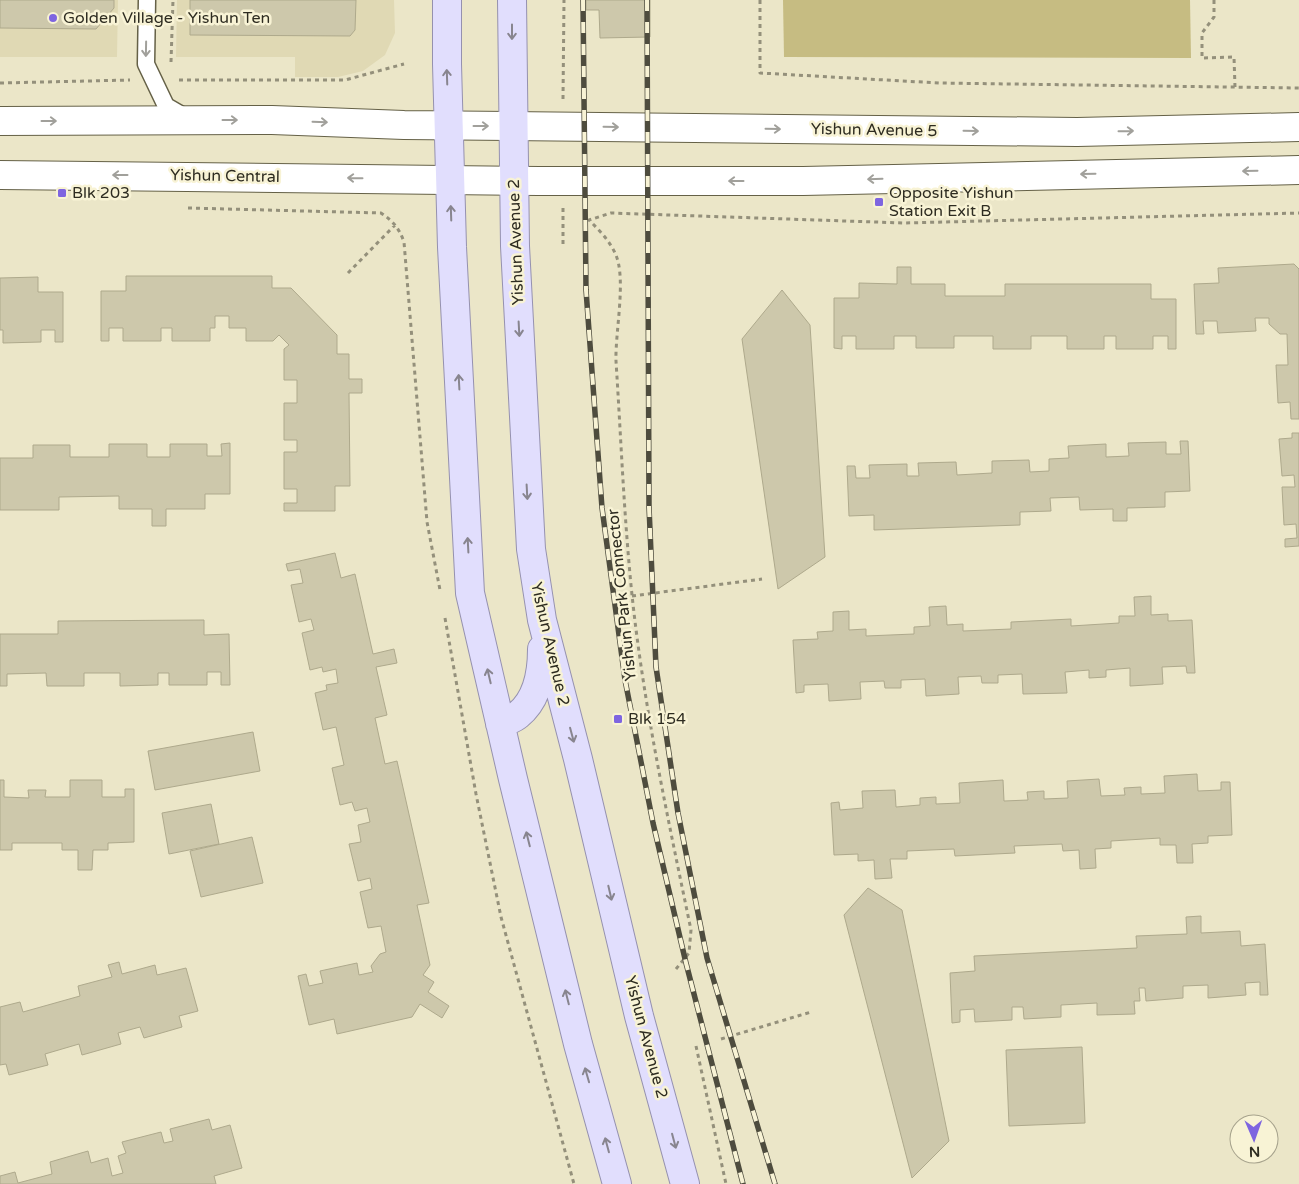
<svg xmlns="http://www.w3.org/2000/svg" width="1299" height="1184" font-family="'Varela Round',sans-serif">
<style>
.built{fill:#e0d9b4}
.green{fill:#c6bc82}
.building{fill:#cdc8ab;stroke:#aea98c}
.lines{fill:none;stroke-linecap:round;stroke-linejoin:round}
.service-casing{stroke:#656147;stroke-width:19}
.secondary-casing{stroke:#656147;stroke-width:30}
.primary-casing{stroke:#9591af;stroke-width:30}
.path{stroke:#94907b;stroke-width:3;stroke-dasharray:4 4;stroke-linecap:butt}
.service{stroke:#fff;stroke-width:16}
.secondary{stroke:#fff;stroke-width:28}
.primary{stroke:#e1defd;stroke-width:28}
.rail-casing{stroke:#4e4c3e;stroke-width:5.5}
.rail{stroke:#f8f3d5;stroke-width:4;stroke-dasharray:11;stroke-linecap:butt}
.oneway{stroke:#88858f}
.oneway2{stroke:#a1a09b}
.poi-dot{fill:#7e65e0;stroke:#f8f3d5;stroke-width:2}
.labels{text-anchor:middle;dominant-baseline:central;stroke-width:5;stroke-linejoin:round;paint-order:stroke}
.poi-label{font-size:16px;fill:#2e2c21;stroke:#f8f3d5;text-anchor:start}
.street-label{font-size:16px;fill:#2e2c21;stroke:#f8f3d5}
</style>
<rect width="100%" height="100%" fill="#ebe6c8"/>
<path class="built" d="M0,0h118l-1,57h-117z
M177,0h217l1,33 -10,22 -22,16 -25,6h-43v-20h-119z"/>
<path class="green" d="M783,0h407l1,58 -407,-1z"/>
<path class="building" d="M0,0h114v8l-18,21 -96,-1z
M190,0h166l-1,30 -5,6 -160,-1z
M586,0h64v37l-50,1 -1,-28h-13z
M1294,264l5,5v150h-8l-1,-17 -12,1 -2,-38h12l-1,-31h-7l-11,-10v-6h-14l1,13 -38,2 -1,-12h-14l1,13h-8l-2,-50 25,-1 -1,-15z
M897,267h14v17h34v12h60v-12h146v15h25v50h-8v-13h-15v13h-37v-13h-12v13h-37v-13h-36v13h-38v-13h-39v12h-38v-12h-22v13h-38v-13h-14v13l-8,-1v-50h25v-15l38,1z
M126,276h146v12h19l46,47v19h12v25h13v14h-13l1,93h-15v25h-51v-8h13v-14h-13v-37h13v-12h-13v-37h13v-23h-13v-31l5,-4 -10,-10 -6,6h-27v-13h-17v-12h-14v12h-5v13h-38v-13h-11v13h-38v-13h-14v13h-8v-50h25z
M38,277v15h25v50h-8v-12h-14v12l-38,1v-13h-3v-52z
M782,290l28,35 15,232 -47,32 -36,-250z
M1292,433h7v113l-14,1v-8l12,-1 -1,-14 -12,1 -2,-38h13l-1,-12 -12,1 -3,-37 13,-1z
M1180,441h8l2,50 -25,1v15l-38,1v13h-14v-12l-33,1 -1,-13 -29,1 1,13 -31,1v13l-146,5v-15l-25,1 -2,-50h8l1,12h14l-1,-13 38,-1v12h12l-1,-13 38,-1 1,13 35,-2v-12l37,-1 1,12 19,-1v-12l20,-1 -1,-12 38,-2v13l23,-1 -1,-13 38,-1v12h15z
M230,443v51h-25v15h-39v17h-14v-17h-33v-13l-60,1v13h-59v-52h33v-13h37v12h39v-13h38v13h23v-13h37v12h15l-1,-12z
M335,553l6,25 14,-4 18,80 21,-5 3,14 -21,4 11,48 -12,3 10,46 12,-3 32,142 -12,2 13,60 -7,10 11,7 -6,10 21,14 -7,12 -22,-14 -8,13 -75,17 -3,-15 -25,6 -11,-49 8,-2 3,12 14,-3 -3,-12 37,-8 2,12 14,-3 -2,-6 9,-12 6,-2 -5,-26 -13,2 -8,-36 12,-3 -2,-11 -12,3 -9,-37 12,-2 -3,-17 12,-3 -3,-14 -12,3 -3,-9 -12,3 -8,-37 12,-3 -2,-9 -6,-29 -13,3 -8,-37 12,-3 -1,-5 12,-2 -2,-14 -13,3 -1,-5 -12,3 -8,-37 12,-3 -3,-11 -12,3 -8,-37 12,-2 -3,-14 -12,2 -2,-7z
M1151,596v19l17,-1v7l24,-1 3,53h-8l-1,-7 -24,1 1,17 -33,2v-18l-24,2v7l-17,1v-8l-24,2 2,21 -44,1 -1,-20 -24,1v8h-16l-1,-7 -23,1 1,17 -33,2 -1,-17 -24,1v8h-16l-1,-7 -24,1 1,17 -32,2 -1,-17 -24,1v7l-8,1 -3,-53 25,-1 -1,-7 16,-1v-19l16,-1v19l17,-1v7l48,-2v-7l16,-1 -1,-19 17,-1 1,19 16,-1v7l48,-2v-7l60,-3v7l48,-3v-7h16l-1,-19z
M204,620v15l25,-1 1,51h-9v-13h-14v13h-38v-12h-11v12l-38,1v-13h-36v13h-37l-1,-13 -39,1v12h-7v-52h58v-13z
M253,732l7,39 -105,19 -7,-39z
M1197,774l1,17 23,-1v-8h9l2,53 -24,1v7l-16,1 1,19h-16l-1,-18h-16v-7l-49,3v7l-16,1 1,19 -16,1 -1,-19 -16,1 -1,-7 -48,2 1,7 -60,3 -1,-7 -47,2v8h-17l2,19 -17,1 -1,-19 -16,1v-7l-24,1 -3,-52 8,-1 1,8 23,-2 -1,-17 33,-1 1,17 24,-2v-7l16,-1v7l24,-1 -1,-20 44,-3 1,21 24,-1 -1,-8 17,-1v8l24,-1 -1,-17 32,-2 2,17 24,-1 -1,-7 17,-1v7l24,-1 -1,-17z
M0,780h4v17l25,1 -1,-8h18l-1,7h25v-17h32v17h23v-8h9v53l-26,1v7h-15l-1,20h-14v-20h-16v-7h-50v7h-12z
M211,804l8,40 -50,10 -7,-41z
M252,837l11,46 -62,14 -11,-46z
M868,888l34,22 47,231 -37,37 -68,-263z
M1201,916v17l39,-2 1,15 24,-2 3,51h-8v-13l-15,1 1,12 -38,3v-13l-25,1v12l-37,3 -1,-13h-6l1,13h-6l1,13 -38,1v-12l-36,2v12l-37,2 -1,-12h-11v13l-37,2 -1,-13 -14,1v12l-8,1 -2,-50 25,-2 -1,-15 163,-8 -1,-12 51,-2 -1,-17z
M119,962l3,12 33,-9 2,10 29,-7 12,43 -19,5 3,11 -38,11 -4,-11 -22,6 3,11 -39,11 -3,-11 -34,10 3,11 -39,10 -3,-11 -6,1v-58l20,-5 3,10 57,-16 -2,-10 34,-9 -4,-12z
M1082,1047l3,76 -76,3 -3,-76z
M209,1119l3,11 18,-5 12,43 -28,8 2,8h-216v-8l15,-4 3,11 34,-9 -2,-12 38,-11 3,12 17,-5 4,18 11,-3 -5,-17 8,-3 -4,-11 39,-10 3,11 9,-2 -3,-12z"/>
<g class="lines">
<defs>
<path id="service" d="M147,0l-1,64 20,42 19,11"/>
<path id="secondary" d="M0,121l272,-1 132,5 673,7 222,-5
M0,175l540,6h263l496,-11"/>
<path id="primary" d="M447,0v64l5,183 18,346 43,186 65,265 39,140
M512,0l3,246 16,303 11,71 36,139 61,257 46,168
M500,724c6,-3 14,-5 18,-9 20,-16 24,-43 24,-66"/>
</defs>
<use href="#service" class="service-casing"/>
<use href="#secondary" class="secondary-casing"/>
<use href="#primary" class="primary-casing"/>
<path class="path" d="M760,0v73l179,10 360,5
M1214,0v17l-12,16v25l32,-1 1,30
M171,62l2,-62
M179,80h166l59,-16
M0,83l130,-3
M563,99l1,-99
M188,208l193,5c12,8 18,15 23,29l23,280 13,68
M563,244v-36
M348,273l47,-48
M632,596l130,-17
M445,618l31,176 25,123 73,267
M676,969l13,-16 2,-23c-23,-111 -47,-222 -59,-335 -8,-78 -11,-156 -16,-234 -1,-29 11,-84 -1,-108 -6,-13 -16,-23 -26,-33l22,-7 293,10 395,-10
M721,1039l90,-27
M696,1046l30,138"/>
<use href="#service" class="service"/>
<use href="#secondary" class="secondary"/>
<use href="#primary" class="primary"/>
<defs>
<path id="rail" d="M583,0l3,290 16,218 23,172 28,143 33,140 57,221
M647,0l2,507 7,160 22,146 29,145 68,226"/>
</defs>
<use href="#rail" class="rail-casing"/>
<use href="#rail" class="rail"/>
</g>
<defs><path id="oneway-shaft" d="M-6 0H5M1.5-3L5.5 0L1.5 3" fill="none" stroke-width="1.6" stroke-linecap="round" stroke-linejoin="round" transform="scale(1.25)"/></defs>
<g class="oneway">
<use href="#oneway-shaft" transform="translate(512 32) rotate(90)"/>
<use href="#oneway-shaft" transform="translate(447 77) rotate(-92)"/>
<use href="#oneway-shaft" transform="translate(451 213) rotate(-92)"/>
<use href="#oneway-shaft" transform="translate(519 329) rotate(87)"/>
<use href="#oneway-shaft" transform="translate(459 382) rotate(-93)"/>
<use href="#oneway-shaft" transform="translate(527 492) rotate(87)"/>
<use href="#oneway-shaft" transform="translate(468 545) rotate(-93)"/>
<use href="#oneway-shaft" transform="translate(489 676) rotate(-103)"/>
<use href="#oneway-shaft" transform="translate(572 735) rotate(75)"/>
<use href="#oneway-shaft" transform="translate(528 839) rotate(-104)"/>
<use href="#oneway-shaft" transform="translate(610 893) rotate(77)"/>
<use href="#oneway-shaft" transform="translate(567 997) rotate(-104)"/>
<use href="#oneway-shaft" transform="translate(587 1075) rotate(-106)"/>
<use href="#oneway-shaft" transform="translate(674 1141) rotate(75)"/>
<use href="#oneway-shaft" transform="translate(607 1145) rotate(-105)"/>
</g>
<g class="oneway2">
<use href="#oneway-shaft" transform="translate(146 49) rotate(91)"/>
<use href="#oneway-shaft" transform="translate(230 120)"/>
<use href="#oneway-shaft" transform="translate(49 121)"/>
<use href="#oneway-shaft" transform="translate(320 122) rotate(2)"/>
<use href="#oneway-shaft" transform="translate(481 126)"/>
<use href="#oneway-shaft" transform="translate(611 127) rotate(1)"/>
<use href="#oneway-shaft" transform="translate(773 129) rotate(1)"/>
<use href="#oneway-shaft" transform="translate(971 131) rotate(1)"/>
<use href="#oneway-shaft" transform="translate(1126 131) rotate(-1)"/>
<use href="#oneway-shaft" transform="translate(1250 171) rotate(179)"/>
<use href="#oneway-shaft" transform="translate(1088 174) rotate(179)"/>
<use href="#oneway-shaft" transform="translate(120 175) rotate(-180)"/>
<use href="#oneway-shaft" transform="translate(355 178) rotate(-179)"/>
<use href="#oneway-shaft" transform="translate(875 179) rotate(178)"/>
<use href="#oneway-shaft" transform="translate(736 181) rotate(-180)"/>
</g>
<g class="poi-dot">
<circle cx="53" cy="18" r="5"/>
<rect x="57" y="188" width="10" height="10" rx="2.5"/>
<rect x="874" y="197" width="10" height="10" rx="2.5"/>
<rect x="613" y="714" width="10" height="10" rx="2.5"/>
</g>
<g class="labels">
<g class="poi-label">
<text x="63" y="18">Golden Village - Yishun Ten</text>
<text x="72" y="193">Blk 203</text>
<text x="889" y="193">Opposite Yishun<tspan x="889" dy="18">Station Exit B</tspan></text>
<text x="628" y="719">Blk 154</text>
</g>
<g class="street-label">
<text transform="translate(874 130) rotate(1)">Yishun Avenue 5</text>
<text transform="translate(225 176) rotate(1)">Yishun Central</text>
<text transform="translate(516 242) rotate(-92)">Yishun Avenue 2</text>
<text transform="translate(622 595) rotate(-96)">Yishun Park Connector</text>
<text transform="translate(550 644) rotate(77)">Yishun Avenue 2</text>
<text transform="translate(646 1037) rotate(75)">Yishun Avenue 2</text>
</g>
</g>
<g transform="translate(1254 1139) rotate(178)"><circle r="24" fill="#f8f3d5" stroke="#a7a38d"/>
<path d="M0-4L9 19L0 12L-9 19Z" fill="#7e65e0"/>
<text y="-8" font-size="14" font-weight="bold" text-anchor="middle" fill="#2e2c21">N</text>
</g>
</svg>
